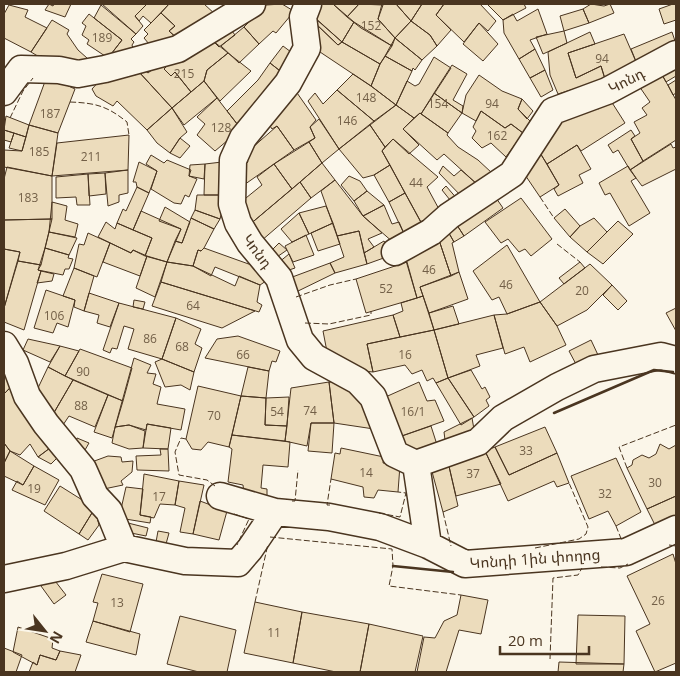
<svg xmlns="http://www.w3.org/2000/svg" width="680" height="676" font-family="'Open Sans','Noto Sans Armenian',sans-serif">
<style>
.building{fill:#ecdcbc;stroke:#4a3520}
.lines{fill:none;stroke-linecap:round;stroke-linejoin:round}
.minor-casing{stroke:#4a3520;stroke-width:29}
.minor{stroke:#fbf6e9;stroke-width:26}
.fence{stroke:#4a3520;stroke-width:1;stroke-dasharray:6 2.5;stroke-linecap:butt}
.wall{stroke:#4a3520;stroke-width:2.5}
.labels{text-anchor:middle;dominant-baseline:central;stroke-width:4;stroke-linejoin:round;paint-order:stroke}
.number-label{font-size:12px;fill:#725f47}
.street-label{font-size:15px;fill:#4a3520;stroke:#fbf6e9}
</style>
<rect width="100%" height="100%" fill="#fbf6e9"/>
<path class="building" d="M49,4l4,2 1,-2h17l-6,13 -20,-7z
M102,4h45l-12,12 8,10 -7,8z
M147,4h22l-18,19 -8,-7 -4,5 -4,-5z
M169,4h35l12,11 -37,25 -10,-9 6,-5 -14,-13z
M282,4l10,6 -1,5 -15,18 -3,-2 -14,13 -15,-17 22,-22z
M320,4h13l21,18 -12,20 -30,-27z
M333,4h26l-12,13z
M359,4l24,1 -5,14 17,19 -3,8 -31,-18 -14,-11z
M382,4h14l15,17 -16,17 -17,-19z
M396,4h26l-11,17z
M422,4h22l-8,11 15,15 -14,16 -7,-11 -19,-14z
M444,4h36l16,17 -8,10 -9,-8 -15,19 -28,-27z
M487,4h37l2,4 -23,12z
M591,4l13,2 6,-2 4,9 -25,10 -6,-14z
M673,4h3v16l-12,4 -5,-15z
M9,5l19,5 -3,7 22,11 -16,24 -27,-14v-24z
M101,5l35,29 -5,5 3,3 -2,3 3,10 -27,3 14,-18 -28,-22z
M538,9l9,25 -17,6 5,9 -16,10 -15,-26 -1,-13 10,-6 4,7z
M583,9l6,14 -25,8 -4,-15z
M161,13l14,13 -6,5 10,9 -30,4 -5,-6 4,-4 -4,-4z
M89,14l33,26 -14,18 -21,-14 2,-4 -7,-5 4,-9 -4,-3z
M52,20l17,10 -2,4 11,16 9,8 -3,6 -43,-6 -10,-6z
M317,20l25,22 -4,3 -23,-22z
M411,21l19,14 7,11 -15,14 -27,-22z
M354,22l38,24 -12,18 -38,-22z
M315,23l23,22 4,-3 38,22 -9,22 -54,-36z
M479,23l19,21 -15,17 -20,-17z
M229,27l6,8 -16,12 -7,-7z
M244,27l15,17 -20,19 -18,-17z
M564,31l3,12 -24,11 -7,-17z
M590,32l5,12 -27,9 8,25 25,-12 4,13 -47,15 -8,-19 -2,-23z
M672,32l3,9 -38,23 -6,-15z
M624,34l13,30 -32,15 -4,-13 -25,12 -8,-25z
M395,38l27,22 -7,10 -2,-2 -1,3 -27,-15z
M212,40l16,13 -21,17 -3,11 -13,11 -16,-20 -4,4 -7,-7 5,-5z
M283,46l8,6 -7,22 -14,-11z
M535,49l10,21 -15,8 -11,-19z
M228,53l23,18 -31,30 -16,-20 3,-11z
M385,56l27,15 -16,34 -25,-19 9,-22z
M434,57l17,11 -30,46 -1,-1 -6,5 -18,-13 11,-24 8,5 4,-2z
M676,62v14l-10,6 -6,-11z
M270,63l14,11 -43,55 -14,-18 31,-31z
M169,64l-5,5 7,7 4,-4 16,20 -19,16 -33,-36 4,-3 5,4 9,-7z
M452,65l15,9 -14,26 10,6 -1,7 -28,-20z
M130,69l5,6 4,-3 33,36 -25,22 -30,-29 -4,5 -17,-10 -4,-7 10,-11z
M545,70l8,20 -12,7 -11,-19z
M660,71l16,29v40l-33,21 -12,-22 9,-6 -6,-11 13,-7 -5,-7 8,-6 -13,-19z
M353,74l18,12 25,19 -22,16 -37,-31z
M479,75l23,16 20,8 -4,10 13,13 -8,11 -12,-9 -6,4 -24,-17 -5,10 -14,-8 4,-18z
M47,76l28,13 -17,44 -29,-8z
M676,80v13l-3,2 -5,-10z
M204,81l13,17 -33,27 -12,-17z
M295,90l21,30 -6,7 5,11 -21,12 -17,-24 -5,3 -5,-8z
M337,90l37,31 -35,28 -31,-48 7,-8 8,11z
M434,93l28,20 -14,20 -27,-19z
M217,98l24,31 -26,22 -18,-16 8,-11 -8,-7z
M522,99l11,12 -6,8 -9,-10z
M593,101l5,8 13,-8 14,22 -44,28 -4,-6 -30,19 -12,-19 15,-18z
M396,105l18,13 -11,11 16,16 -10,9 -16,-15 -8,8 -15,-22z
M172,108l15,24 -7,6 -10,15 -13,-10 -10,-13z
M481,111l24,17 6,-4 12,9 -17,24 -15,-14 -9,5 -10,-10 4,-7 -3,-4z
M420,113l28,20 -1,2 11,12 20,13 14,13 -14,12 -34,-31 -7,6 -34,-31z
M6,116l23,9 -3,12 -22,-7z
M319,119l20,30 -17,14 -13,-21 6,-4 -5,-11z
M29,125l29,8 -6,43 -48,-9v-17l18,1z
M370,125l15,22 -3,4 8,14 -16,10 -11,3 -24,-29z
M277,126l17,24 -53,37 -2,-17 9,-8 -4,-7z
M4,130l10,3 -3,9 -7,-2z
M631,130l4,6 -4,3 12,22 -13,9 -12,-20 -5,3 -5,-8z
M14,133l12,4 -4,14 -13,-3z
M129,135l-1,35 -76,6 5,-33z
M180,138l10,8 -10,12 -10,-5z
M393,139l45,38 -11,10 13,24 -19,11 -39,-71z
M309,142l13,21 -30,26 -18,-25z
M671,144l2,4 3,-1v22l-34,17 -12,-16z
M577,145l14,24 -12,6 4,8 -25,13 -4,-7 5,-4 -12,-21z
M539,151l20,34 -19,12 -19,-28z
M151,155l13,8 3,-3 24,10 -2,6 8,3 -8,18 -4,-2 -4,9 -7,-1 -23,-14 6,-18 -11,-7z
M139,162l18,9 -8,22 -12,-6 -1,-5h-3z
M222,162l1,33h-19l1,-31z
M322,163l13,17 -24,18 -11,-16z
M205,164l-1,15 -15,-3 1,-11z
M274,164l18,25 -44,37 -7,-24 21,-17 -5,-8z
M390,165l15,28 -16,9 -15,-27z
M443,166l11,10 7,-6 17,15 -15,13 -24,-25z
M628,166l8,12 -5,3 19,32 -21,13 -19,-33 -5,2 -6,-12z
M7,167l45,9v43l-48,1v-41z
M128,170v23l-9,2v7l-11,4 -3,-33z
M105,173l1,21 -17,2 -1,-22z
M88,174l2,31h-13l-1,-8 -20,1v-21z
M349,176l11,5 7,10 -13,10 -13,-16z
M335,180l28,36 19,17 -14,6 6,8 -10,6 -5,-22 -22,5 -16,-45z
M300,182l11,16 -50,43 -13,-15z
M446,186l13,15 -5,4 -12,-15z
M137,187l12,6 -16,37 -16,-7 6,-14 3,2z
M367,191l17,14 -21,11 -9,-15z
M405,193l19,35 -18,10 -17,-36z
M197,195h26l1,8 -4,16 -25,-9z
M494,195l9,13 -39,28 -9,-14z
M521,198l31,41 -21,17 -6,-7 -6,3 -11,-13 -7,4 -16,-21z
M52,202l15,4 -2,14 13,4 -3,13 -26,-5z
M384,205l8,19 7,-2 7,16 -12,5 -31,-27z
M326,206l7,17 -24,11 -10,-21z
M165,207l25,15 -8,21 -7,-2 6,-12 -22,-8z
M565,209l15,17 -10,11 -16,-19z
M195,210l25,9 -6,10 -23,-11z
M141,211l40,18 -14,33 -22,-6 7,-18 -19,-8z
M299,213l10,21 -17,8 -11,-13z
M191,218l23,11 -10,19 -3,3 -3,-1 -5,16 -26,-4 8,-21 7,2z
M594,218l13,14 -20,20 -17,-15 10,-11z
M52,219l-11,46 -23,-4 2,-9 -16,-3v-29z
M618,221l15,13 -30,30 -16,-12z
M106,222l9,7 2,-6 35,15 -7,18 -12,-6 -2,3 -33,-16z
M455,222l9,14 -10,6 -8,-14z
M333,223l7,21 -22,7 -7,-18z
M446,228l8,14 -2,1 7,29 -8,4 -12,-36z
M359,231l8,33 -32,9 -5,-10 14,-6 -7,-21z
M49,232l28,6 -8,17 -24,-7z
M88,233l22,10 -13,34 -23,-9 5,-24 5,1z
M306,235l8,20 -21,7 -8,-16z
M439,240l12,36 -31,11 3,9 -6,2 -13,-44z
M384,241l8,14 -25,9 -3,-11z
M110,243l21,10 2,-3 14,6 -7,20 -37,-14z
M279,243l8,7 -13,9 -5,-6z
M507,245l33,57 -33,12 -8,-17 -7,3 -19,-29z
M45,248l24,7 -1,3 5,1 -4,10h-4l-2,6 -25,-5z
M204,248l53,19 9,14 -6,4 -45,-18 -4,9 -18,-10 5,-16 3,1z
M4,249l16,3 -16,56z
M289,254l6,14 -12,4 -5,-9z
M147,256l20,6 -12,35 -19,-9z
M18,261l23,4 -3,5 3,1 -17,59 -20,-8v-14z
M167,262l26,4 42,20 4,-10 21,9 -3,17 5,3 -3,7 -98,-30z
M407,262l10,36 -51,15 -10,-34z
M580,262l5,6 -21,16 -5,-6z
M330,263l5,10 -41,20 -7,-14z
M590,264l22,21 -25,25 -30,16 -17,-24z
M74,268l20,8 -10,35 -10,-4 1,-7 -12,-4z
M41,271l13,3 -2,7 -15,2z
M459,272l9,27 -39,14 -9,-26z
M161,282l69,21 25,8 -33,17 -70,-22z
M612,285l15,16 -9,9 -15,-15z
M46,290l29,10 -7,27 -11,-4 -4,10 -19,-5z
M89,293l30,10 -9,24 -13,-4 2,-8 -15,-4z
M423,296l11,34 -34,7 -7,-22 10,-4 -2,-8z
M134,300l11,2 -2,7 -10,-2z
M540,302l17,24 9,19 -36,17 -6,-15 -19,7 -11,-39 13,-1z
M119,303l57,15 -14,41 -34,-10 6,-20 -10,-3 -7,23 -5,-1 -2,5 -7,-3z
M453,306l6,18 -25,6 -5,-17z
M676,308v23l-10,-18z
M393,315l7,22 -33,7 6,28 -28,-3 -17,-12 -5,-26z
M494,315l9,33 -27,7 4,11 -32,12 -14,-48z
M176,318l25,11 -6,15 7,4 -8,24 -32,-13z
M434,330l14,48 -12,5 -3,-5 -6,3 -5,-11 -10,4 -7,-9 -32,7 -6,-28z
M238,336l42,15 -4,11 -4,-1 -3,10 -64,-13 12,-19z
M28,339l32,7 -10,16 -27,-12z
M591,340l7,15 -21,11 -8,-15z
M60,346l19,5 -14,25 -17,-9z
M80,349l52,19 -9,33 -58,-25z
M134,358l17,7 -4,8 9,1 -3,10 8,3 -4,17 28,5 -4,21 -34,-6 -1,6 -17,-5 -14,2z
M4,359l13,21 -13,14z
M162,359l32,13 -4,18 -9,-5 -16,2 -10,-25z
M48,367l25,13 -21,36 -20,-32 6,4z
M248,367l21,4 -3,27 -25,-2z
M471,370l11,19 3,-2 5,10 -4,3 3,6 -15,11 -26,-39z
M448,378l26,39 -13,8 -25,-42z
M73,380l35,15 -13,32 -26,-11 -10,15 -7,-15z
M329,382l5,41h-23l-4,23 -22,-5 6,-53z
M329,382h23l22,47 -40,-6z
M419,382l8,19 8,-1 9,21 -48,17 -15,-39z
M15,383l39,62 -16,12 -8,-13 -10,11 -10,-4 -6,-8v-49z
M198,386l43,10 -12,51 -21,-5 -7,8 -9,-1 -6,-10z
M108,395l15,6 -11,37 -18,-6z
M241,396l25,2 -1,27 22,1 -2,15 -53,-6z
M289,397l-2,29 -22,-1 1,-27z
M472,418l3,17 -29,13 -2,-16z
M311,423h23l-2,30 -24,-2z
M147,424l24,4 -3,21 -25,-1z
M129,425l16,6 -2,17 -14,1 -17,-6 3,-16z
M431,426l8,25 -33,3 -10,-16z
M545,427l12,26 -48,22 -14,-28z
M232,435l58,7 -2,25 -25,-2 -2,23 6,1v9l-23,-5 -1,-8 -15,-3 4,-33 -3,-2z
M77,438l12,5 -8,14 -7,-9z
M4,443l6,8 -6,12z
M660,444l9,5 7,-4v51l-29,13 -20,-41 5,-3 1,-5 9,-5 7,3 7,-4z
M54,445l8,8 -11,11 -13,-7z
M495,447l14,28 48,-22 12,30 -12,4 -3,-6 -46,20 -23,-50z
M341,448l43,9 -1,6 17,2 -2,27 -20,-2 -4,8 -10,-1 -1,-10 -32,-8 4,-26 5,1z
M160,449h8l1,22 -32,-1 -1,-14 25,-1z
M10,451l24,15 -11,19 -19,-9v-13z
M485,451l16,33 -45,12 -8,-34z
M108,456l13,1 1,5 11,-1 -1,11 -11,9 2,4 -24,5 -10,-27z
M616,458l25,54 -25,14 -8,-15 -19,8 -18,-43z
M448,462l10,44 -15,6 -12,-44z
M34,466l25,14 -14,25 -33,-15 5,-9 6,4z
M144,474l35,7 -4,24 -15,-1 -6,14 -14,-3z
M179,481l25,4 -11,49 -13,-2 5,-24 -10,-3z
M60,486l35,22 -16,26 -35,-23z
M126,487l17,2 -3,26 11,2 -1,6 -31,-5z
M676,496v20l-21,9 -8,-16z
M200,501l27,10 -8,29 -26,-6z
M95,508l4,17 -11,15 -9,-6z
M128,523l20,5 -2,8 -20,-4z
M158,531l11,2 -3,11 -10,-2z
M673,554l3,10v99l-21,9 -19,-41 14,-7 -23,-48z
M102,574l41,10 -13,48 -37,-11 5,-18 -5,-1z
M52,577l14,18 -12,9 -13,-18z
M461,595l27,5 -7,34 -22,-4 -13,42h-29l7,-35 11,1 9,-17 13,-6z
M255,602l47,10 -9,51 -49,-10z
M302,612l67,12 -9,48h-24l-43,-9z
M578,615l47,1 -1,48h-48z
M180,616l56,14 -9,42h-28l-32,-8z
M93,621l47,13 -4,21 -50,-13z
M369,624l54,12 -8,36h-55z
M18,627l35,12 -1,9 8,3 -4,9 -16,-5 -3,10 -24,-13z
M4,648l18,7 -6,17h-12z
M60,651l21,4 -6,17h-46l4,-10 4,3 3,-10 16,5z
M559,662l65,2 -1,8h-65z"/>
<g class="lines">
<defs>
<path id="minor" d="M308,4l-5,13 4,31 -19,35 -45,55 -10,22 -1,44 6,19 12,20 29,35 21,62 14,17 44,24 15,16 22,57 21,10
M4,92l17,-23 38,1 19,4 27,-5 73,-20 74,-45
M395,252l36,-20 18,-16 63,-42 41,-63 54,-20 69,-37
M4,345l11,18 12,33 19,28 37,45 12,27 14,15 15,37
M220,496l55,16 54,5 51,10 48,18 37,19 161,-12 50,-23
M428,545l-12,-81 62,-22 25,-24 54,-31 37,-18 67,-13 15,4
M4,579l62,-13 58,-18 61,13 53,2 12,-14 25,-37"/>
</defs>
<use href="#minor" class="minor-casing"/>
<use href="#minor" class="minor"/>
<path class="fence" d="M70,102c26,1 37,4 57,20l2,13
M10,118l13,-27 10,-13
M540,197l14,21
M557,244l23,18
M296,297l34,-12 26,-6
M305,323l24,1 42,-9v-4
M186,439l-5,-1 -6,14 4,23 28,5 8,6
M627,468l-8,-21 57,-22
M292,501h3l3,-31
M330,505h-3l4,-26
M443,512l8,34
M379,513l21,4 6,-24 -8,-1
M234,514l15,5 -12,26
M616,526l6,15
M270,537l122,12 1,17 -4,20 72,9
M669,545l7,1
M535,548l44,-9 7,-5 2,-7 -19,-44
M601,567l19,1 8,-4
M255,602l13,-58
M550,659l3,-81 25,-3 4,-7
M149,672v-1"/>
<path class="wall" d="M554,413l100,-43 19,2
M393,566l60,6"/>
</g>
<g class="labels">
<g class="number-label">
<text x="371" y="25">152</text>
<text x="102" y="37">189</text>
<text x="602" y="58">94</text>
<text x="184" y="73">215</text>
<text x="366" y="97">148</text>
<text x="438" y="103">154</text>
<text x="492" y="103">94</text>
<text x="50" y="113">187</text>
<text x="347" y="120">146</text>
<text x="221" y="127">128</text>
<text x="497" y="135">162</text>
<text x="39" y="151">185</text>
<text x="91" y="156">211</text>
<text x="416" y="182">44</text>
<text x="28" y="197">183</text>
<text x="429" y="269">46</text>
<text x="506" y="284">46</text>
<text x="386" y="288">52</text>
<text x="582" y="290">20</text>
<text x="193" y="305">64</text>
<text x="54" y="315">106</text>
<text x="150" y="338">86</text>
<text x="182" y="346">68</text>
<text x="243" y="354">66</text>
<text x="405" y="354">16</text>
<text x="83" y="371">90</text>
<text x="81" y="405">88</text>
<text x="310" y="410">74</text>
<text x="277" y="411">54</text>
<text x="413" y="411">16/1</text>
<text x="214" y="415">70</text>
<text x="526" y="450">33</text>
<text x="366" y="472">14</text>
<text x="473" y="473">37</text>
<text x="655" y="482">30</text>
<text x="34" y="488">19</text>
<text x="605" y="493">32</text>
<text x="159" y="496">17</text>
<text x="658" y="600">26</text>
<text x="117" y="602">13</text>
<text x="274" y="632">11</text>
</g>
<g class="street-label">
<text transform="translate(626 80) rotate(-27)">Կոնդ</text>
<text transform="translate(258 251) rotate(53)">Կոնդ</text>
<text transform="translate(535 558) rotate(-4)">Կոնդի 1ին փողոց</text>
</g>
</g>
<rect width="680" height="676" fill="none" stroke="#4a3520" stroke-width="10"/>
<g transform="translate(45 631) rotate(120)" stroke="#fbf6e9" stroke-width="4" paint-order="stroke">
<path d="M0-4L9 19L0 12L-9 19Z" fill="#4a3520"/>
<text y="-8" font-size="14" font-weight="bold" text-anchor="middle" fill="#4a3520">N</text>
</g>
<path d="M500 646v8h89v-8" fill="none" stroke="#4a3520" stroke-width="2.5"/>
<text x="508" y="646" font-size="15" fill="#4a3520" stroke="#fbf6e9" stroke-width="4" paint-order="stroke">20 m</text>
</svg>
